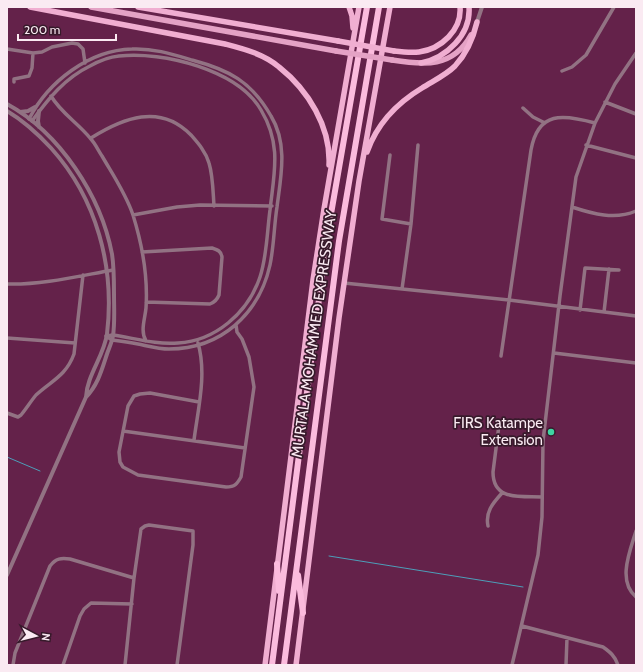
<svg xmlns="http://www.w3.org/2000/svg" width="643" height="672" font-family="Cabin,sans-serif">
<style>
.lines{fill:none;stroke-linecap:round;stroke-linejoin:round}
.stream{stroke:#4d9eb9;stroke-width:1}
.minor{stroke:#927283;stroke-width:3.5}
.tertiary{stroke:#927283;stroke-width:4}
.primary{stroke:#e4a2c5;stroke-width:5.5}
.trunk{stroke:#f0aed1;stroke-width:5.5}
.motorway{stroke:#fbbbdd;stroke-width:6}
.primary-bridge{stroke:#e4a2c5;stroke-width:5.5}
.trunk-bridge{stroke:#f0aed1;stroke-width:5.5}
.poi-dot{fill:#3fd4a2;stroke:#371a2b;stroke-width:1.5}
.labels{text-anchor:middle;dominant-baseline:central;stroke-width:3.5;stroke-linejoin:round;paint-order:stroke}
.street-label{font-size:15px;fill:#faeaf2;stroke:#371a2b}
.poi-label{font-size:15px;fill:#faeaf2;stroke:#371a2b;text-anchor:end}
</style>
<rect width="100%" height="100%" fill="#64224a"/>
<g class="lines">
<path class="stream" d="M7,457l33,14
M329,556l194,31"/>
<path class="minor" d="M7,49l26,4 9,-1 10,-5 20,-4 6,1 5,5 2,14
M562,71l10,-4 14,-12 28,-48
M14,82v-3l15,-3 3,-8 1,-15
M51,96c10,17 27,27 39,42 5,5 8,12 12,18 11,19 24,38 31,59 9,29 15,63 13,93 -1,11 -6,23 0,33
M605,102l31,12
M523,108l10,9 12,6
M29,119c19,-37 60,-69 103,-70 21,-1 40,5 60,11 37,10 59,21 79,56 17,28 10,60 6,91 -3,19 -3,39 -7,58 -11,49 -49,84 -101,84 -10,0 -21,-3 -31,-5 -9,-2 -17,-3 -26,-4l-6,-4
M32,121c16,-22 33,-43 58,-55 9,-5 19,-9 29,-10 44,-5 119,14 142,54 21,35 13,63 9,100 -3,22 -3,46 -10,67 -12,36 -45,64 -82,66 -22,2 -44,-5 -65,-8l-7,1
M91,138c32,-20 69,-35 100,-3 7,8 15,17 18,28 4,13 4,29 5,43
M586,145l50,13
M390,155l-8,64 29,5
M572,207c21,7 43,13 64,4
M133,215l44,-8 23,-2 72,1
M142,252l70,-4c6,2 9,3 10,9l-3,38c-2,5 -4,7 -9,9l-64,-2
M344,283l165,17 127,16
M7,284c35,1 72,-8 106,-14
M402,289l9,-65 7,-79
M580,310l5,-42 34,2
M604,312l5,-43
M7,338l68,5
M554,353l82,10
M501,356l30,-206c7,-39 32,-36 64,-27
M199,402l-49,-9 -10,1 -6,2 -6,10 -9,46 1,10 3,5 15,8 88,12c9,0 11,-3 15,-10l13,-90 -5,-30 -7,-18 -5,-7 -1,-7
M7,413l11,4 3,-2c5,-6 10,-14 15,-20 15,-14 30,-19 38,-41l9,-79
M499,425l-6,47c0,29 27,24 49,25
M123,431l122,17
M194,440c4,-31 13,-66 4,-97
M488,526c-3,-14 5,-23 14,-33
M636,531c-6,20 -19,50 0,66
M522,626l81,21c7,5 12,9 15,18
M13,665l2,-12 35,-87c6,-8 11,-8 20,-7l64,19
M63,665l17,-49 4,-7 7,-6 41,1
M125,665l9,-87 7,-49 4,-3 4,-1 44,6v14l-16,120
M512,665l26,-110 4,-38 1,-76 17,-145 16,-119 19,-54 20,-39 21,-31
M566,665l1,-27"/>
<path class="tertiary" d="M477,22l5,-15
M7,104c53,29 94,92 105,150 2,13 2,27 2,40 0,14 1,28 -1,42 -1,6 -4,12 -6,18 -5,15 -9,31 -21,43
M7,111c17,10 31,23 44,37 46,51 64,119 56,186 -3,22 -20,41 -21,63l-79,178
M39,111l-1,10 1,6
M20,112l8,-1 7,-4"/>
<path class="primary" d="M91,7l245,44
M392,60c32,5 61,8 79,-25"/>
<path class="trunk" d="M30,7l195,37c19,5 39,10 54,23 29,23 52,60 50,98
M138,7l200,34
M349,7l3,9 1,12
M394,51c8,1 17,2 25,1 22,-3 43,-22 41,-45
M421,63c25,-5 50,-28 48,-56
M367,152c10,-28 30,-49 55,-64 11,-7 24,-13 33,-22 12,-13 18,-27 22,-44
M265,665l48,-385 11,-71 35,-202
M296,665l43,-347 20,-137 31,-174"/>
<path class="motorway" d="M277,564l2,27
M298,575l5,38
M272,665l55,-428 40,-230
M284,665l55,-424 40,-234"/>
<path class="primary-bridge" d="M336,51l56,9"/>
<path class="trunk-bridge" d="M338,41l56,10"/>
</g>
<circle class="poi-dot" cx="551" cy="432" r="4"/>
<g class="labels">
<g class="street-label">
<text transform="translate(314 334) rotate(-82)">MURTALA MOHAMMED EXPRESSWAY</text>
</g>
<g class="poi-label">
<text x="543" y="423">FIRS Katampe<tspan x="543" dy="17">Extension</tspan></text>
</g>
</g>
<rect width="643" height="672" fill="none" stroke="#faeaf2" stroke-width="16"/>
<g transform="translate(36 636) rotate(97)" stroke="#371a2b" stroke-width="3" paint-order="stroke">
<path d="M0-3L7 15L0 10L-7 15Z" fill="#faeaf2"/>
<text y="-6" font-size="11" font-weight="bold" text-anchor="middle" fill="#faeaf2">N</text>
</g>
<path d="M18 34v6h98v-6" fill="none" stroke="#faeaf2" stroke-width="2"/>
<text x="24" y="34" font-size="12" fill="#faeaf2" stroke="#371a2b" stroke-width="3" paint-order="stroke">200 m</text>
</svg>
